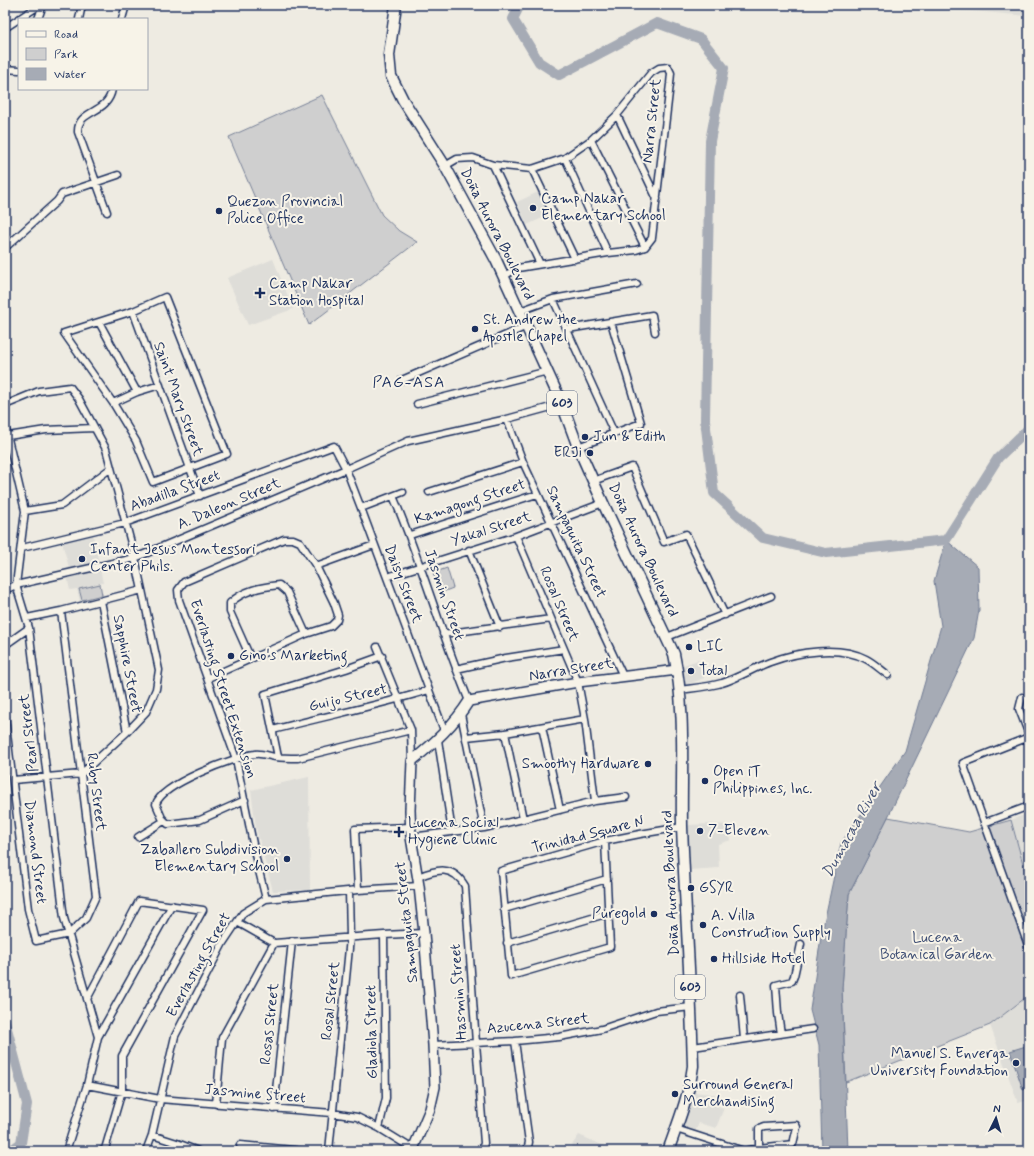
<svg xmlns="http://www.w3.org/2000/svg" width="1034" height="1156" font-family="Mynerve,sans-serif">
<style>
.built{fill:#deddd8}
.green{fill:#cfcfcf;stroke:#757f96}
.water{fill:#a6abb5;stroke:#6e7992}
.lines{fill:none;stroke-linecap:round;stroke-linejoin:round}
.river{stroke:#a6abb5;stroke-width:10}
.street-casing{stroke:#1b2f5e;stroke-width:9}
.secondary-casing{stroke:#1b2f5e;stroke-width:12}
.primary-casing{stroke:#1b2f5e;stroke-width:13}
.street{stroke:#f7f3e8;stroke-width:6}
.secondary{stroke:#f7f3e8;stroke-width:9}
.primary{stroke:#f7f3e8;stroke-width:10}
.poi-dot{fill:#1b2f5e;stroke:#f7f3e8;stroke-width:1.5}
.labels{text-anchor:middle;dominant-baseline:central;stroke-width:4;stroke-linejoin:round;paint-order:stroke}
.shield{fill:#f7f3e8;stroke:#5d6a87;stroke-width:1}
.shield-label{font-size:14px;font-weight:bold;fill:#1b2f5e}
.street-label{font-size:15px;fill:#1b2f5e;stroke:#f7f3e8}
.poi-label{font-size:15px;fill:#1b2f5e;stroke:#f7f3e8;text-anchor:start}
.park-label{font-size:15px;fill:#3f4f75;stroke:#f7f3e8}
.neighbourhood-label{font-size:16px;letter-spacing:1px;fill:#1b2f5e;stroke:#f7f3e8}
.water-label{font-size:16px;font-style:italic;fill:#455478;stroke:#f7f3e8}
</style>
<rect width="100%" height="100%" fill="#eeebe2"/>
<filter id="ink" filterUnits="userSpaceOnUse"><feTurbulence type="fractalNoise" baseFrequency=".025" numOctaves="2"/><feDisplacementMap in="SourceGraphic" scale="8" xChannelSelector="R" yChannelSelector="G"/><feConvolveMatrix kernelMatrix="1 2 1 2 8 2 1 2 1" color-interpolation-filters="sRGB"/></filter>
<g filter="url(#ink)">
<path class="built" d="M950,5h79v11l-79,-7z
M538,192l11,23 -22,10 -10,-23z
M273,259l20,50 -45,16 -21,-47z
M93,535l10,48h-3l3,13 -23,6 -3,-13 -7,1 -3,-13 4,-2 -9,-33z
M698,660l6,18 -20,8 -3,-20z
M309,777l1,113 -37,1 -17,-63 -5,-38z
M1029,813v73l-18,-66z
M714,824l13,1 4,15 -13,4 1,24 -30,2 -2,-45z
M1029,995v105l-11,3 -28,-78z
M694,1092l25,3 -4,10 9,3 -8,20 -17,-5 -4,9 -14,-5z
M579,1135l37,16h-48z"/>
<path class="green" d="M322,95l60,120 17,16 18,11 -108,83 -80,-188z
M447,568l6,20 -13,5 -7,-20z
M100,584l2,11 -20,5 -3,-11z
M888,817l81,15 42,-12 18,66v109l-39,30 -144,57 -4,-94 7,-94z"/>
<path class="water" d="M946,540l32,27 1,43 -5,28 -86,179 -39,77 -7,94 6,163h-26l-3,-106 -9,-35 11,-73 20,-94 64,-92 36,-125 -7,-45z
M1029,1045v43l-6,2 -13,-39z"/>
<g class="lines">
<path class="river" d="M520,5l-7,14 26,43 20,13 98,-52 44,16 23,29 -14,73 -5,279 9,73 49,45 63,15 120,-13
M946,540l52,-82 31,-30
M5,1021l22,83 -6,39 -11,8"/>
<defs>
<path id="street" d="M38,19l5,-14
M79,19l3,-14
M122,19l4,-14
M5,28l35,-23
M5,69l14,1
M617,115l40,84
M591,140l54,107
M565,158l43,95
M493,165l47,99
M445,166l12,-7 16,-1 20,7 39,4 33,-11 26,-18 26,-25 34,-42 8,-5 9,-1 3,6 -1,11 -18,154 -7,9 -9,3 -28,3 -90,15 -14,8
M532,169l43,90
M107,212l-29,-80c-1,-23 30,-17 34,-43
M6,247l51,-46 5,-7 56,-19
M165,297l62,157 -74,28 -17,-41 -23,-38 -49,-70 69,-22z
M553,299l61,134
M133,311l67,185
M520,311l33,-12 84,-15
M99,322l38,70
M568,329l84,-14 3,17
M402,380l125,-54
M113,403l24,-11 23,-7
M417,404l131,-33
M5,405l34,-14 31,-4 9,12 27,50 29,109 7,32 17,80 -3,19 -10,23 -19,20 -46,42 -68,6
M507,419l16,43 100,214
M5,426l20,85 -9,74 13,43 35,290 34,119
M8,436l38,-6 48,-2
M578,447l63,-24 -30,-101
M593,481l39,-14 32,75 22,-8 39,81
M429,492l94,-30
M393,496c29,67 48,138 76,205
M361,508l42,-16
M25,511l37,-6 49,-37
M410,535l127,-41
M516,536l62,146 7,37 10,82
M22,548l103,-25 209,-77 12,23 15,39 84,225
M469,550l31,77
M316,566l58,-21
M387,577l129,-41 87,-33
M5,590l11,-5 119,-27 211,-89 62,-28 99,-22 55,-15
M101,601l26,131
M27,618l34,-7 81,-21
M443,634l108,-15
M667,637l104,-41
M5,645l24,-17
M377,647l34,83 1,31
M251,659l-21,-47v-9c14,-13 31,-16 49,-18l8,7 19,42
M456,669l50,-11 58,-9
M208,678l98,-44 25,-8 6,-6 1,-5 -4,-12 -18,-37 -16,-24 -7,-3h-9l-100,43 -6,8 1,10 57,159 20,100 10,40
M679,690c15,-2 29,-3 43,-7 16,-5 32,-15 48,-21 27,-10 69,-17 96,-3 8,4 15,11 22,16
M1022,697l-3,12 10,26
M461,714l23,114
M5,717l23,192 8,32 33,-7 17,-16 10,-22 -35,-285
M542,727l18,83
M273,730c52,-14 104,-24 156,-40
M505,733l18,86
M466,737l39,-4 80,-14
M1029,737l-66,26 66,185
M438,740l14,92
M278,757l-13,-63 81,-25 36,-13
M245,800l-45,20 -32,4 -6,-6 -6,-14c6,-20 78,-47 99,-50 6,-1 14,2 21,3 7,1 14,1 22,1l113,-28
M984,823l45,-17
M138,837l26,-16
M411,837l73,-9 39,-9 72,-18 31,-4
M605,841l5,106 -99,29 -10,-105 104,-30 35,-7 42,-7
M418,877c19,-8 35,-12 47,9l11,157 8,100 -2,8
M358,890l-3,-61 56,-2
M504,909l103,-30
M237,922l37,21 110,-8 40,-2
M507,943l102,-30
M740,995l4,44
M87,999l52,-98 64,9 -81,146v35l-17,58 -4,2
M781,1034l-3,-21 -2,-28 16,-4 2,-5 7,-32
M515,1041l14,101 -2,9
M433,1045l82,-4 44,-4 43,-8 54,-18 35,-4
M693,1047l120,-18
M87,1085l73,14 172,14 25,4 22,11 34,21
M216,1104l6,-66 52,-95
M274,1109l18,-168
M379,1128l7,-30 -2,-163
M676,1129l68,22 15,-3 34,-4 4,-17 -1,-2 -32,2 -5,2v19
M152,1135l25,8 21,8
M240,1145l64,6
M66,1151l21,-66 11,-48 74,-132
M146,1151l6,-16 23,-99 48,-93 20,-30 23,-14 92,-9 61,-4
M329,1151l21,-213 -1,-47"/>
<path id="secondary" d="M416,1151l-3,-2 17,-40 5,-22 -2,-42 -9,-112 -5,-47 -8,-49 -1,-27 2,-49c22,-18 42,-36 57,-60l109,-19 99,-12"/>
<path id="primary" d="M396,5l-7,50 2,21 12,24 42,66 51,94 66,144 16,43 25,56 71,151c12,56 7,115 8,172 3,80 9,160 11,240 -4,30 -15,57 -25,85"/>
</defs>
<use href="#street" class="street-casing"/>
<use href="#secondary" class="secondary-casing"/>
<use href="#primary" class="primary-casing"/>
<use href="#street" class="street"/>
<use href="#secondary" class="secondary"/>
<use href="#primary" class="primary"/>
</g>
</g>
<g class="poi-dot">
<circle cx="533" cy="208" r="4"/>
<circle cx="219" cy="211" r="4"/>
<path d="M258 287h4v4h4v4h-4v4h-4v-4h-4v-4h4z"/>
<circle cx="475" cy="329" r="4"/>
<circle cx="585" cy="437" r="4"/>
<circle cx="590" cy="453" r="4"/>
<circle cx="82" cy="559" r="4"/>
<circle cx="689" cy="647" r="4"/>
<circle cx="231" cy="656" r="4"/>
<circle cx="691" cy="671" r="4"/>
<circle cx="648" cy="764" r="4"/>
<circle cx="705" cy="781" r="4"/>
<circle cx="700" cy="831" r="4"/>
<path d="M397 826h4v4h4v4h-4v4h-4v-4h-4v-4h4z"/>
<circle cx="287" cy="859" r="4"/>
<circle cx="691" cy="888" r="4"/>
<circle cx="654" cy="914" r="4"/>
<circle cx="703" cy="925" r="4"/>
<circle cx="714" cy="959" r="4"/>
<circle cx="1016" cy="1063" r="4"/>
<circle cx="675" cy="1094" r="4"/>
</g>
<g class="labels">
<g class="shield">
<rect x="547" y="391" width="30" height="24" rx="3"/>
<rect x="675" y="975" width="30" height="24" rx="3"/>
</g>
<g class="shield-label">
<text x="562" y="403">603</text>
<text x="690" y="987">603</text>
</g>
<g class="street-label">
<text transform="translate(652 121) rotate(-84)">Narra Street</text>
<text transform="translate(497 234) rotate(63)">Doña Aurora Boulevard</text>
<text transform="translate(178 399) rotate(70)">Saint Mary Street</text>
<text transform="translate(175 491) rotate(-20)">Abadilla Street</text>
<text transform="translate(470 502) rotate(-18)">Kamagong Street</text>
<text transform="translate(229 504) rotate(-23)">A. Daleon Street</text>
<text transform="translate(491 529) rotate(-18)">Yakal Street</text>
<text transform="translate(576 542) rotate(65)">Sampaguita Street</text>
<text transform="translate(643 550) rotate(65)">Doña Aurora Boulevard</text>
<text transform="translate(403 584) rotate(69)">Daisy Street</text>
<text transform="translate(444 595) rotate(71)">Jasmin Street</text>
<text transform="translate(559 604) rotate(67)">Rosal Street</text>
<text transform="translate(127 664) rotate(79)">Sapphire Street</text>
<text transform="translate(571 670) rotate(-9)">Narra Street</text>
<text transform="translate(223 689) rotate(72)">Everlasting Street Extension</text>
<text transform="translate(348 698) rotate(-13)">Guijo Street</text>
<text transform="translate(29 733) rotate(-97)">Pearl Street</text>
<text transform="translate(96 792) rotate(83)">Ruby Street</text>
<text transform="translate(588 835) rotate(-14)">Trinidad Square N</text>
<text transform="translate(35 852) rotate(83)">Diamond Street</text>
<text transform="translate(671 883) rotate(-93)">Doña Aurora Boulevard</text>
<text transform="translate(407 922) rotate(-96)">Sampaguita Street</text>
<text transform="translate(199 965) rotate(-61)">Everlasting Street</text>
<text transform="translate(459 992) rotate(-94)">Hasmin Street</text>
<text transform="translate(331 1001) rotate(-84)">Rosal Street</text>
<text transform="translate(270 1024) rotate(-84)">Rosas Street</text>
<text transform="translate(538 1024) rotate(-6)">Azucena Street</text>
<text transform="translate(372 1032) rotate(-91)">Gladiola Street</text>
<text transform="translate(255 1094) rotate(5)">Jasmine Street</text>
</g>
<g class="poi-label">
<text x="541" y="199">Camp Nakar<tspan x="541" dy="17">Elementary School</tspan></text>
<text x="227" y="202">Quezon Provincial<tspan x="227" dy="17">Police Office</tspan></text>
<text x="269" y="284">Camp Nakar<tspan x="269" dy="17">Station Hospital</tspan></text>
<text x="483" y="320">St. Andrew the<tspan x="483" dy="17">Apostle Chapel</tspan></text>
<text x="593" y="437">Jun &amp; Edith</text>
<text x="582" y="453" text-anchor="end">ERJi</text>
<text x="90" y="550">Infant Jesus Montessori<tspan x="90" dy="17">Center Phils.</tspan></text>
<text x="697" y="647">LIC</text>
<text x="239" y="656">Gino's Marketing</text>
<text x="699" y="671">Total</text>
<text x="640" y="764" text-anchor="end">Smoothy Hardware</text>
<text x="713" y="772">Open iT<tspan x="713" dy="17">Philippines, Inc.</tspan></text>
<text x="408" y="823">Lucena Social<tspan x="408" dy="17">Hygiene Clinic</tspan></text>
<text x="708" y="831">7-Eleven</text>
<text x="279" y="850" text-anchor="end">Zaballero Subdivision<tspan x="279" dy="17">Elementary School</tspan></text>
<text x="699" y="888">GSYR</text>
<text x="646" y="914" text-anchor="end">Puregold</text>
<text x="711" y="916">A. Villa<tspan x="711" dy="17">Construction Supply</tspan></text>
<text x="722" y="959">Hillside Hotel</text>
<text x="1008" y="1054" text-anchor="end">Manuel S. Enverga<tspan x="1008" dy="17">University Foundation</tspan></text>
<text x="683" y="1085">Surround General<tspan x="683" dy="17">Merchandising</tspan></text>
</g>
<g class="park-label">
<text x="937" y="938">Lucena<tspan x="937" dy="17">Botanical Garden</tspan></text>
</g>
<g class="neighbourhood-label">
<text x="409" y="382">PAG-ASA</text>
</g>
<g class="water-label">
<text transform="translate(852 830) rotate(-61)">Dumacaa River</text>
</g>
</g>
<rect width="1034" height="1156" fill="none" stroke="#f7f3e8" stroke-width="20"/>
<rect x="10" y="10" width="1014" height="1136" fill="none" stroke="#1b2f5e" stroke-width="1.5" filter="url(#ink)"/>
<rect x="18" y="18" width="130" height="72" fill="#f7f3e8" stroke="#9fa5b1"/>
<rect x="26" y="31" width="20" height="6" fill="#f7f3e8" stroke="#9fa5b1"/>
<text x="54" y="38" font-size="12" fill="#1b2f5e">Road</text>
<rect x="26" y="48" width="20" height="12" fill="#cfcfcf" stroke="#9fa5b1"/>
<text x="54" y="58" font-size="12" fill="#1b2f5e">Park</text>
<rect x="26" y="68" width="20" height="12" fill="#a6abb5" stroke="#9fa5b1"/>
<text x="54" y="78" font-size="12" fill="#1b2f5e">Water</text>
<g transform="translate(996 1118) rotate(5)" stroke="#f7f3e8" stroke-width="3" paint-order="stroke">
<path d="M0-3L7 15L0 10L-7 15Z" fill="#1b2f5e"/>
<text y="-6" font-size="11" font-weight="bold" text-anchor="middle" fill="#1b2f5e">N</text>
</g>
</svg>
